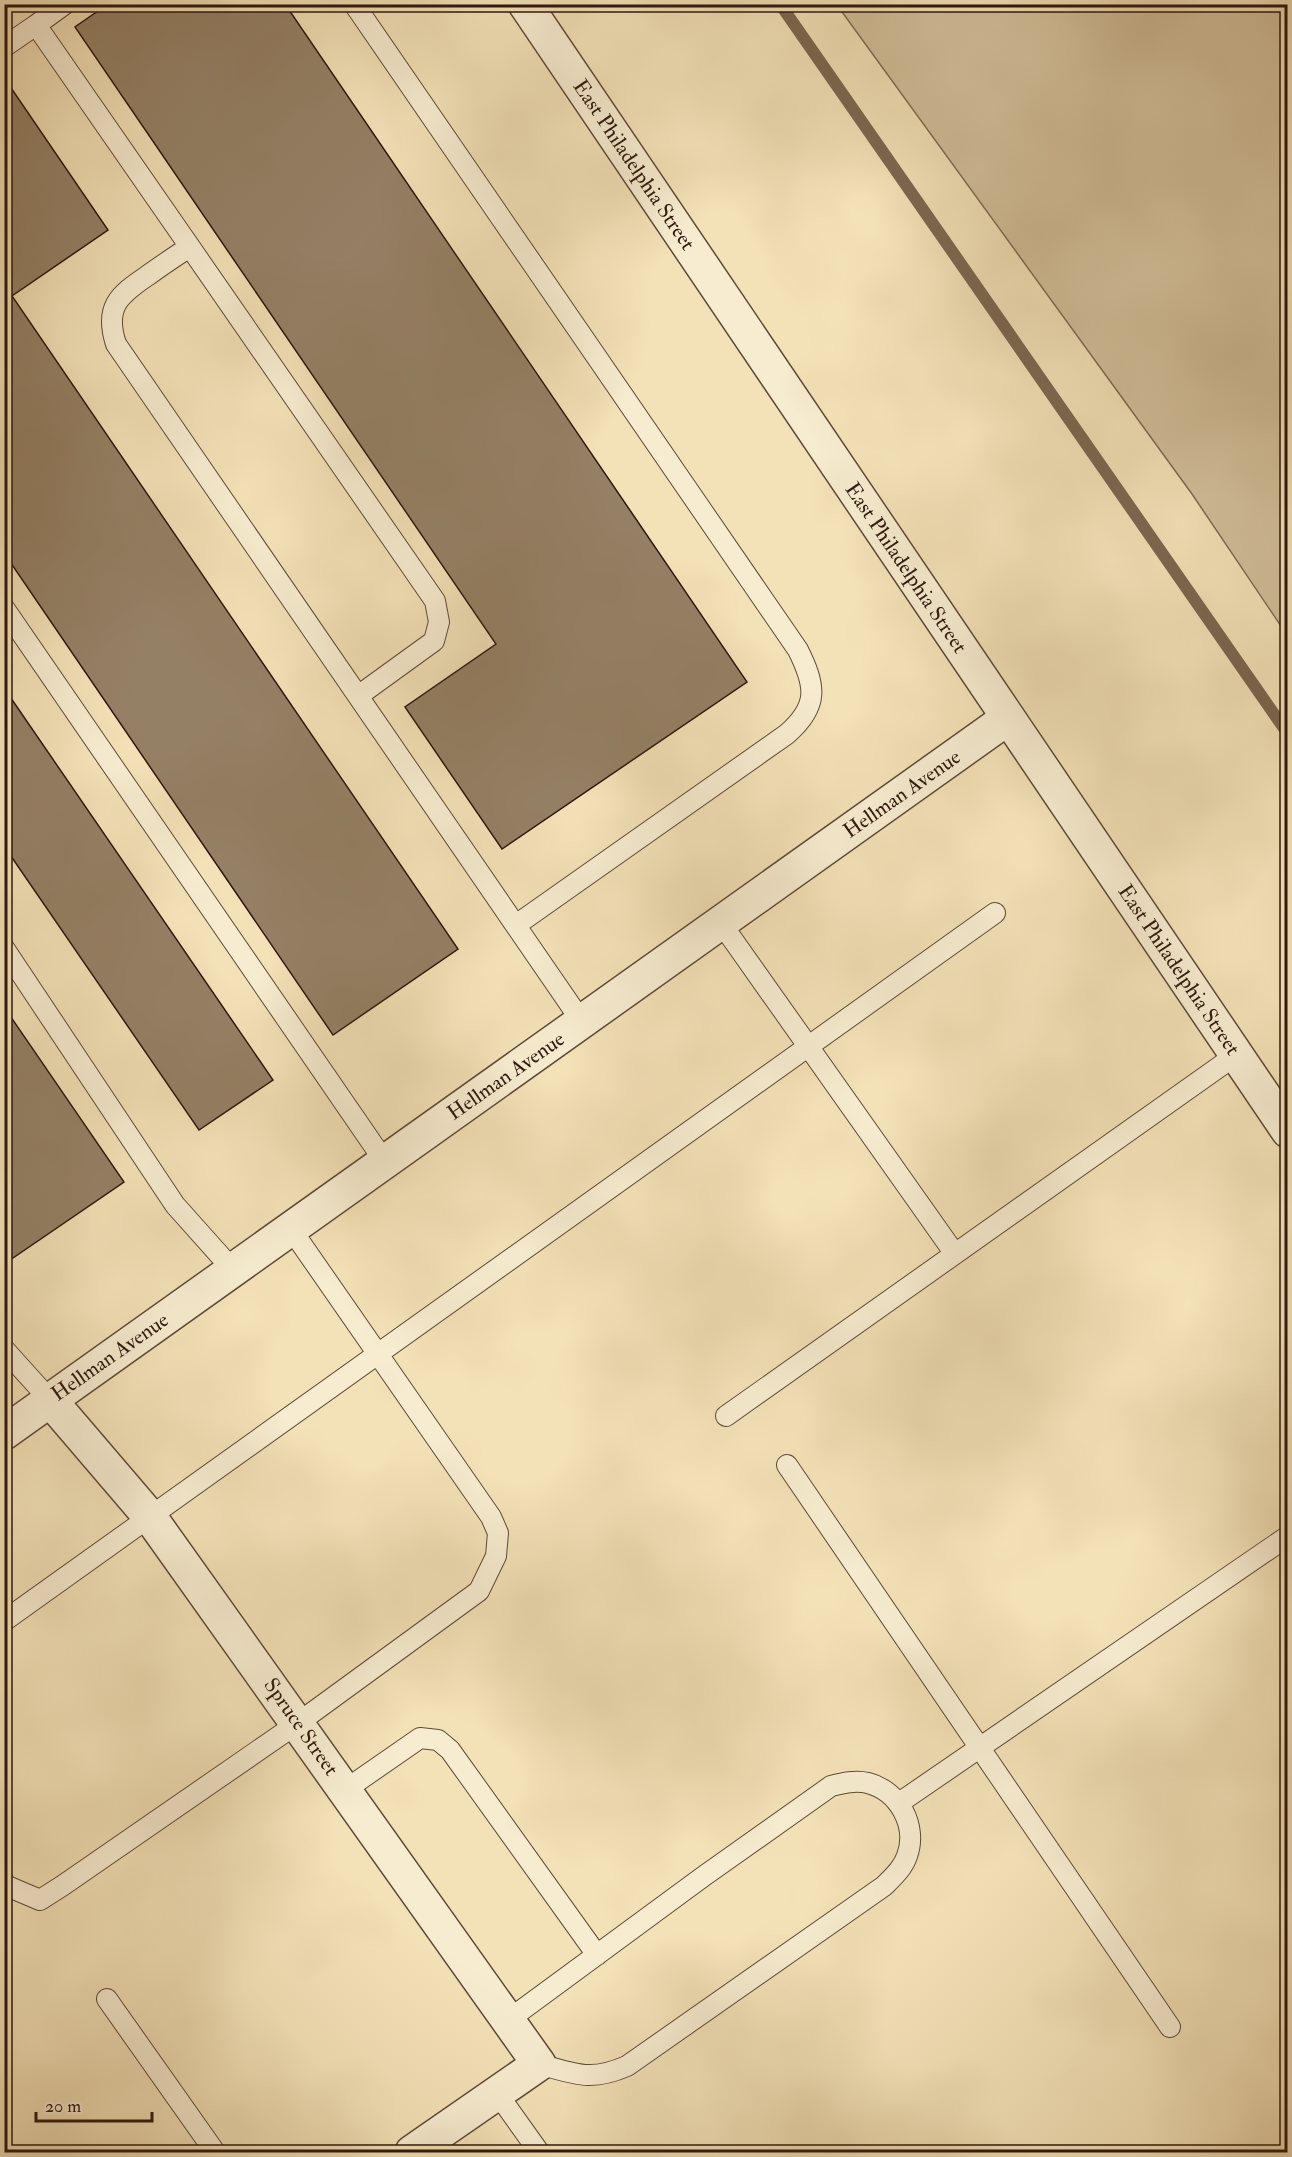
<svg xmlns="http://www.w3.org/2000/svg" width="1292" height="2157" font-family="'IM FELL Double Pica',serif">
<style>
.green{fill:#d2bf9a;stroke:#806b53;stroke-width:1.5}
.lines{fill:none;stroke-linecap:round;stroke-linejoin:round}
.stream{stroke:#7c6750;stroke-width:12}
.building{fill:#948065;stroke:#2e170c;stroke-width:1.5}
.service-casing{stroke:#5f4a37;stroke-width:22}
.minor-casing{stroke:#5f4a37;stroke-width:36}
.tertiary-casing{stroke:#5f4a37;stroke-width:36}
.service{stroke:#f7ecd0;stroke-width:20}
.minor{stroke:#f7ecd0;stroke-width:33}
.tertiary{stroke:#f7ecd0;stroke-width:33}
.labels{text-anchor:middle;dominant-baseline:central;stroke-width:4.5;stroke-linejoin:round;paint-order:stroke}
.street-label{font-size:21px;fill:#2e170c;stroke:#f7ecd0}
</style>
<rect width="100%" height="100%" fill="#f3e1b7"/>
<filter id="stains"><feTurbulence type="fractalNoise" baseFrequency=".00333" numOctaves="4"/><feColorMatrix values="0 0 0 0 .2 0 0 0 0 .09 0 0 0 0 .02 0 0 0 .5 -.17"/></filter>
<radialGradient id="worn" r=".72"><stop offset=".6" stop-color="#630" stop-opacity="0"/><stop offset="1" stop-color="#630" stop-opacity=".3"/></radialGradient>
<path class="green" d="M837,5h450v630l-95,-141z"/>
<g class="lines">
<path class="stream" d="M780,4l508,730"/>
</g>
<path class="building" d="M108,4h177l462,678 -245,167 -97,-142 91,-63 -421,-617z
M7,82l101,148 -96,66 446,653 -125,86 -329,-482v-470z
M4,688l269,392 -74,50 -195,-284z
M4,1007l120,175 -117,80 -3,-3z"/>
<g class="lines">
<defs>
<path id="service" d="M65,4l-29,21 154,222c-15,9 -29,19 -43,29 -28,19 -43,31 -31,68l466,678
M354,4l444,646c18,36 21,56 -11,84l-271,191
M4,47l32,-22
M190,247l245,354 4,21 -5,19 -76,55
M4,608l381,554
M721,923l234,331
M4,948l171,257 58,65
M4,1349l46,51
M726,1416l510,-361
M787,1465l383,562
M4,1621l991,-708
M345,1790l75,-52 18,2 12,10 147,205
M899,1803l389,-267
M4,1882l3,4 33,14 22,-14 236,-163 181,-132 17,-35 2,-23 -7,-16 -200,-288
M107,1999l108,153
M507,2021l197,-145 127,-90c12,-3 24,-6 37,-3 31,8 50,43 39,73 -4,12 -14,21 -23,30l-257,180c-37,16 -51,8 -88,-2
M497,2093l42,59"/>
<path id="minor" d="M50,1400l100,117 389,547 -127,88
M4,1433l1004,-715"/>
<path id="tertiary" d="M525,4l763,1127"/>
</defs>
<use href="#service" class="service-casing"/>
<use href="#minor" class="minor-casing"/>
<use href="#tertiary" class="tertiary-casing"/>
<use href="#service" class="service"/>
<use href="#minor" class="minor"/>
<use href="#tertiary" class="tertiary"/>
</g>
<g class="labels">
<g class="street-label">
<text transform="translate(634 165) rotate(56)">East Philadelphia Street</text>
<text transform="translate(906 568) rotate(56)">East Philadelphia Street</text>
<text transform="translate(902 794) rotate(-35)">Hellman Avenue</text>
<text transform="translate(1179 970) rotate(56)">East Philadelphia Street</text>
<text transform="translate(506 1076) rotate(-35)">Hellman Avenue</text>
<text transform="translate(110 1357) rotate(-35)">Hellman Avenue</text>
<text transform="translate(301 1727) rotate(55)">Spruce Street</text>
</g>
</g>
<rect width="1292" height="2157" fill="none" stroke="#f3e1b7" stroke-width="24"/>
<rect x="6" y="6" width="1280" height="2145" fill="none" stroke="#2e170c" stroke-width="3"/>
<rect x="12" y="12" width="1268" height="2133" fill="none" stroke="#2e170c" stroke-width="1.5"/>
<path d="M36 2112v9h116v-9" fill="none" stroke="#2e170c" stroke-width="3"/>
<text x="45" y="2112" font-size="18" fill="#2e170c" stroke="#f7ecd0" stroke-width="4.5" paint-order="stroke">20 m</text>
<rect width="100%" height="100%" filter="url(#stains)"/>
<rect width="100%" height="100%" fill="url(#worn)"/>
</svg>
